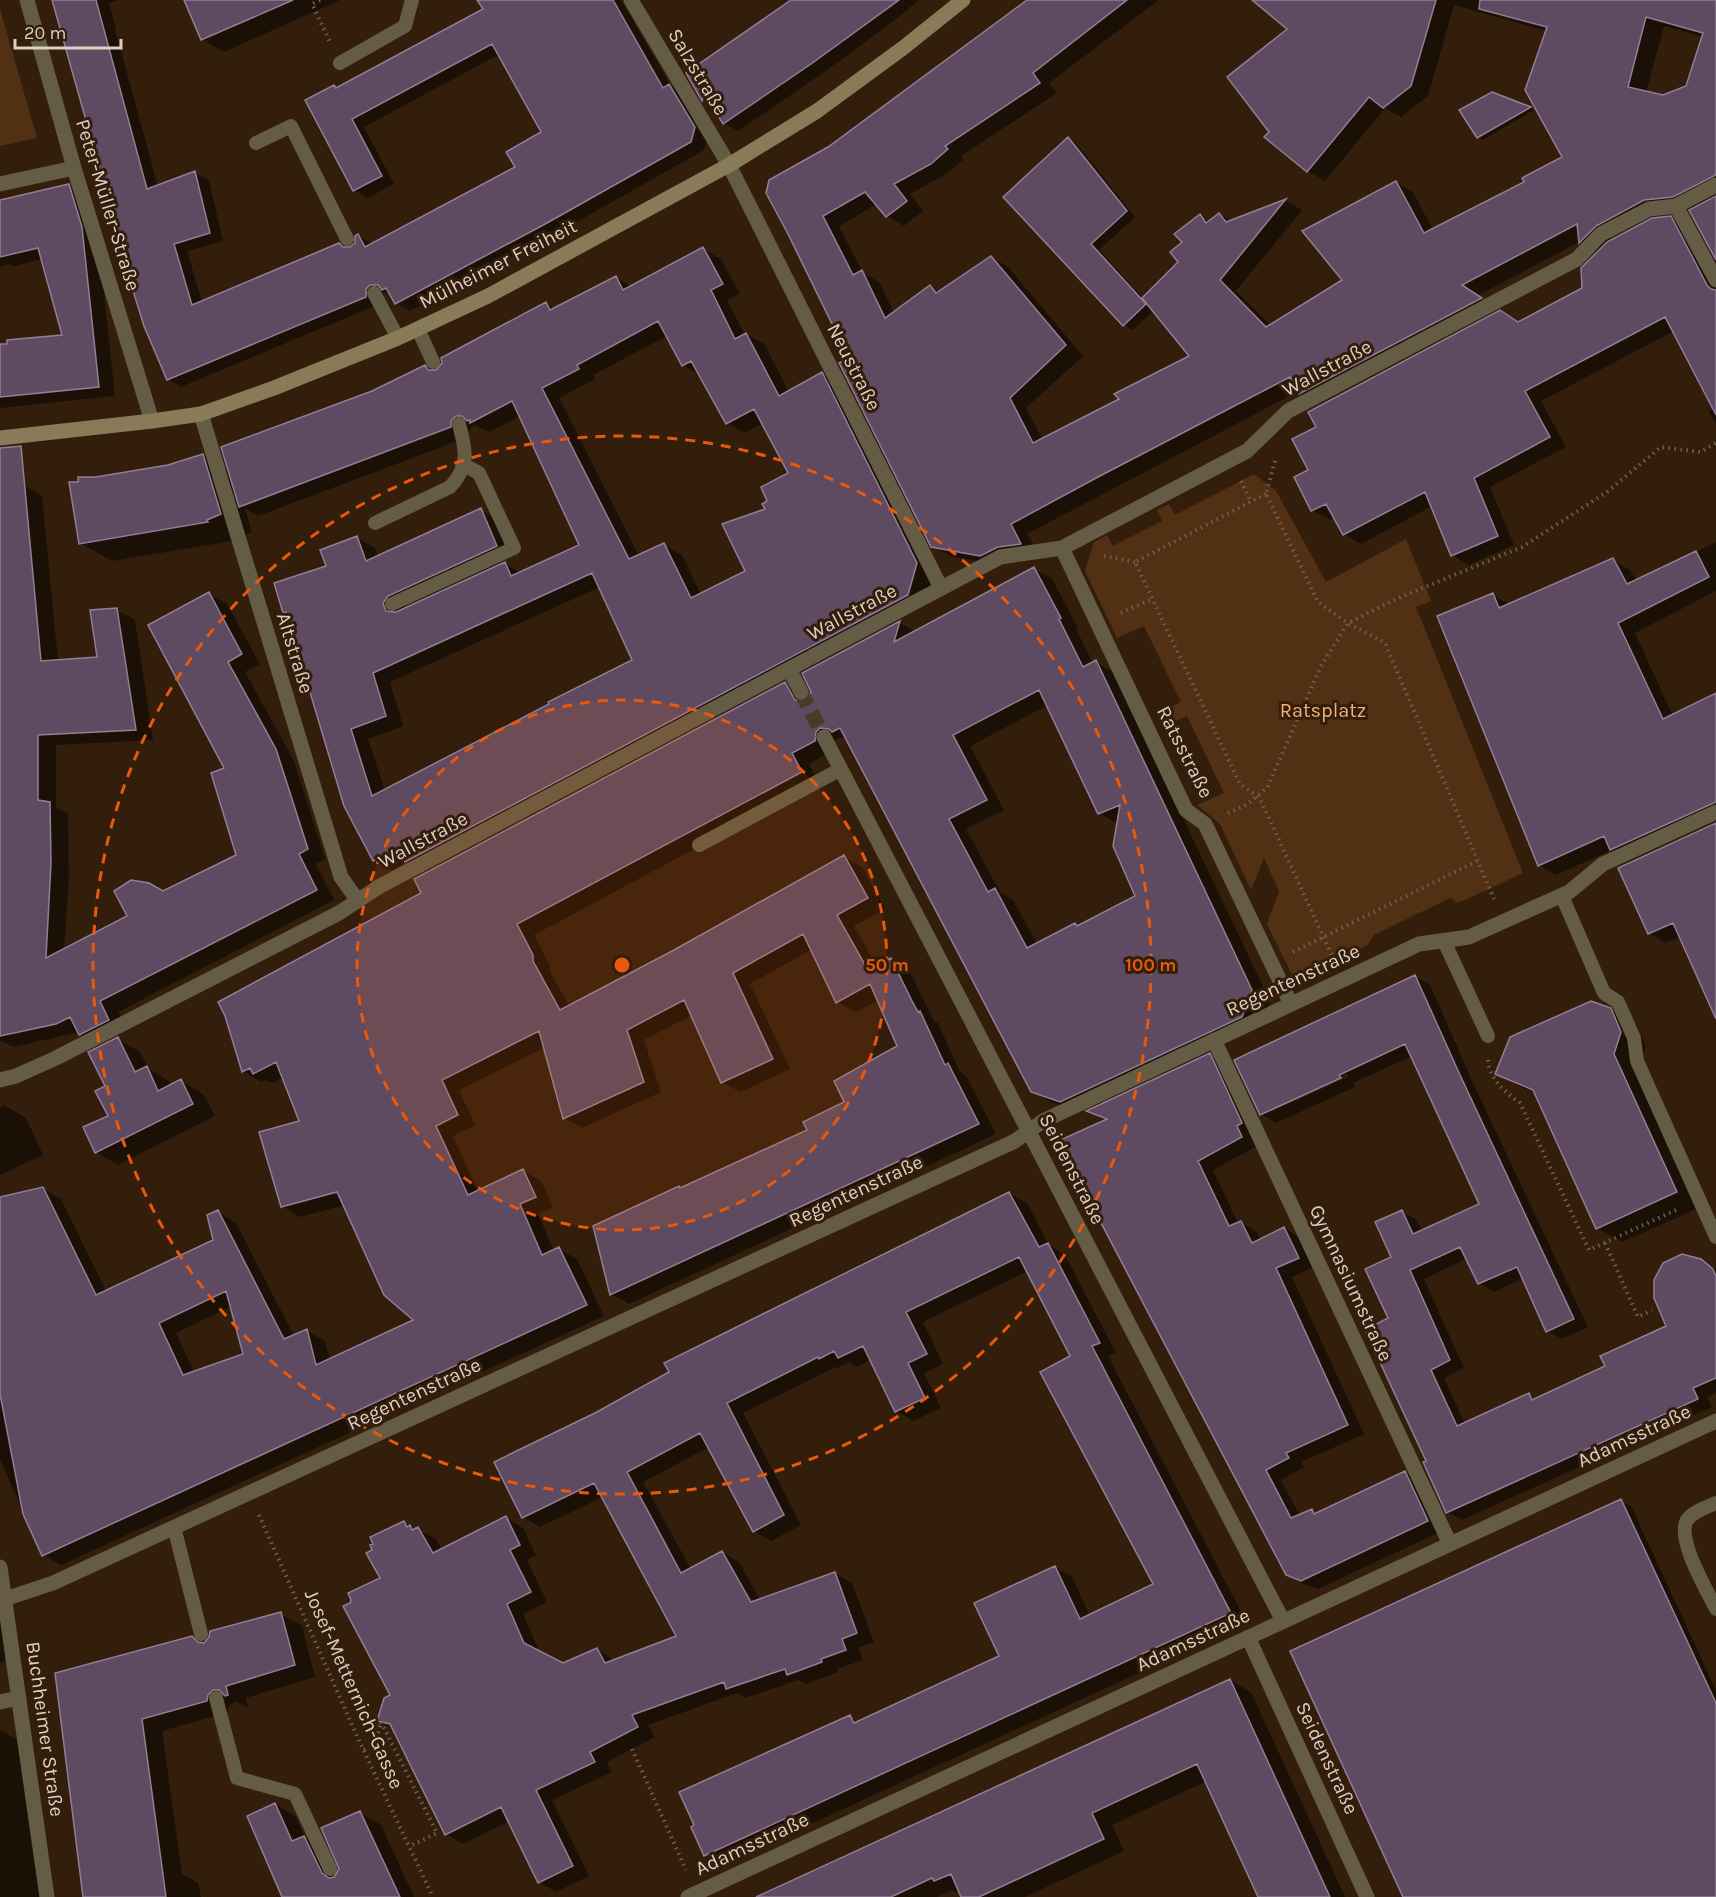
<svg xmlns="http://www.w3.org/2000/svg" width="1716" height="1897" font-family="Karla,sans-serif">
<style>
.green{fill:#523014}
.shadow{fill:#0007;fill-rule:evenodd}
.building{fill:#5e4a61;stroke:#937e96;stroke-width:1.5;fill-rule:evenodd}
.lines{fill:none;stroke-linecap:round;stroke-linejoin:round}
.street-tunnel{stroke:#4c3928;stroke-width:15;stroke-dasharray:15 8;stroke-linecap:butt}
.path{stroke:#715f4f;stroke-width:4;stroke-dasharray:1.5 4.5;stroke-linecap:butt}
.lane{stroke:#645c45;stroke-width:14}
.street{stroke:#645c45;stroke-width:15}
.secondary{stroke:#887b57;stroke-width:15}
.ring{fill:none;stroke:#e8590c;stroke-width:3;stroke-dasharray:10 8}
.labels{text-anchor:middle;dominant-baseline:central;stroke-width:6;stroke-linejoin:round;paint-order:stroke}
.street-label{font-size:20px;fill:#ddcfc4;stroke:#331e0c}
.park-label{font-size:20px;fill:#f7b079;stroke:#331e0c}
.centre{fill:#e8590c;stroke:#331e0c;stroke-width:3}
.ring-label{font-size:18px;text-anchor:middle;font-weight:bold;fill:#e8590c;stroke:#331e0c;stroke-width:6;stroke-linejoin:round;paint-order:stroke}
</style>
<rect width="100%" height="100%" fill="#331e0c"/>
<path class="green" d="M0,9l37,129 -37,8z
M1254,474l22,17 50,91 80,-43 25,62 -15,6 107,266 -65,30 -8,-5 -76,37 -6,10 -74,34 -27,-55 12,-33 -15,-33 -13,32 -31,-66 -23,-19 27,-12 -37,-77 -23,10 -6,-13 23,-11 -37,-76 -27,12 -32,-67 9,-29 13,-7 6,11 49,-25 -5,-11 12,-6 6,11z"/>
<path class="shadow" d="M54,0h64l-9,3 7,26h-1l43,158 37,-14 14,7 14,61 -36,10 15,51 137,-58 7,4 5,1 5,-5 2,-8 15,8 144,-76 26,-36 -43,-78 -136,73 30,57 -26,14 -14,-8 -17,-101 148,-79 2,-10h134l50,86 12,7 25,43 -4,14 -143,81 -151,80 -14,-8 -5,-10 -7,-1 -5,5v7l-198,83 -13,-8 -64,-201z
M186,0h154l-116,52 -22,-13z
M794,0h125l-23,19 -70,52 -88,60 -14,-8 -11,-18 -10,-6 -15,-26z
M1028,0h131l-110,83 8,10 -96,63 3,3 -16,14 -38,21 13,17 -19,15 -17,-10 -10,-12 -38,22 24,47 16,9 15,31 36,-27 10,6 51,-35 17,10 75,89 -57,52 17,32 79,-40 69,-44 -37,-46 -21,20 -9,-5 -119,-128 63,-59 9,6 58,73 -36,33 44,48 37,-36 4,-19 16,-27 10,6 9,-8 13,7 54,-20 16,9 -66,81 35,35 73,-45 52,-99 17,10 20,38 93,-47 38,-26 -17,-126 -93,-26 -26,91 -27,21 -16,-9 -60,73 -17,-10 -42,-34 6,-5 18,-103 -36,-29h462v192l-54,17 -49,26 -9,9 66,-26 18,10 28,52v144l-7,-13 5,-2 -40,-78 -133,70 25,46 -76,40 24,58 -45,20 -17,-10 -20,-49 -71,38 -17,-10 -9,-17 -5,3 -18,-10 -16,-32 14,-7 209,-148 65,-34 14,-36 -19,-11 -102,54 20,13 -180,94 -17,-10 -1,-2 -272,143 10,19 -39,12 -48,-9 -17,-10 -85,-186 -13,-33 -45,-94 39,-85zM1664,26l39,11 -16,51 -24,8 -17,-3zM1264,223h4l-52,64 -2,-2z
M1492,94l42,16 -51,30 -5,-3z
M69,186l16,9 13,43 17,158 -115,12v-62l64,-10 -22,-77 -28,7 -5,-2 -9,2v-65z
M703,249l18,10 19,35 -13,6 18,35 1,-1 18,10 25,48 33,-18 18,10 94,190 -9,31 -502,266 -16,-9 -15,8 -18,-11 -86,-245 -4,-2 73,-74 18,10 3,9 103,-47 17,10 16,36 -108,49 -4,6 103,-47 16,9 60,-27 -61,-130 -31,16 -15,-7 -6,6v6l-210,79 -13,-7 7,23 -14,5 1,3 -127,21 -32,-18 16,-65 72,-12 35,-11 27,16 142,-79 53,-25 12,5 109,-68 9,5 61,-32 16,10zM667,336l16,29 18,11 26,47 18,10 18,-10 27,51 -21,28 -22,69 -46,24 -19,-40 -18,-10 -25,11 -80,-158 36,-19 -2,-4zM600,587l34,74 -249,130 -17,-52 35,-13 -13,-44z
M24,485l18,11 16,165 41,-3 18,-48 18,10 18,120 -97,5v62l12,7 1,60 -5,76 65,-33 34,-25 75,-36 -12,-87 -17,-175 18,10 33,60 -15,8 49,89 31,98 -9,5 18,36 -216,112 9,18 -28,14 -18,-10 -2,-2 -66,15 -13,-7v-554z
M1716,542v49l-81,42 38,83 43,-21v124l-88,40 -16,-9 -56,25 -17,-10 -46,-270 17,10 103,-45 17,10 7,11z
M1034,569l18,10 26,49 -2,1 17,34 3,-1 18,11 156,328 -10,26 -181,85 -28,-10 -19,-11 -187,-353h-6l-6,5v8l-24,13 10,18 -285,153 16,31v6l20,35 105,-55 169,-95 18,10 23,42 -31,17 23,41 14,-8 18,11 21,43 4,8 4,2 22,49 6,4 30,58 -367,170 -18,-10 68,-107 3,2 127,-59 37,-28 53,-56 -21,-46 -22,12 -18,-10 -26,-53 -62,35 40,85 -50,23 -18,-10 -30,-67 -48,25 17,52 -79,36 -18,-10 -19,-71 -86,43 16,35 -22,11 25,56 45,-21 18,10 12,26 -15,7 16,37 5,-2 18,10 27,57 -543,249 -18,-10 -43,-95v-262l43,-9 18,10 45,92 109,-51 3,-28 18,11 58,113 13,-5 18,10 5,19 86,-39 -71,-116 -45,12 -18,-11 19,-84 -17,-45 -12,6 -7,-3 -4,2 -18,-11 180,-177 362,-210 18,10 4,7 5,-9 -8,-18 96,-51 16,9zM1048,705l51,108 19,11 19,72 -58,31 -4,-3 -38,20 -24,-44 -13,-8 -34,-63 38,-19 -34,-64zM1127,803l-19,8v-3zM232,1306l12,49 -50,17 -18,-39z
M1716,824v192l-36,-79 -14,6 -17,-10z
M1415,977l15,8 44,100 114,242 -26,12 -15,-8 -24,-53 -29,14 -15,-9 -11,-25 -44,21 40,89 -20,10 21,46 64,-29 7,4 71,-32 61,-40 33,-67 15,9v123l-9,5 5,10 -250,113 -15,-8 -58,-193 4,-61 9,-46 15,8 5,11 59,-27 -69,-148 -59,27 2,4 -79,36 -15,-9zM1347,1074l1,3 -80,36v-3z
M1610,1010l26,14 10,23 -8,22 63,138 -79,35 -25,-14 -61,-134 -15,-7 -25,-14z
M118,1039l22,13 9,17 20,12 2,5 10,-5 22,13 12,22 -97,49 -22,-13 14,-36 -3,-29z
M1209,1055l17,9 31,82 -44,24 25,53 3,-1 16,10 4,8 23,-12 17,10 13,29 -22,10 72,157 -63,28 3,5 -23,13 19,36 12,-5 5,3 88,-42 16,10 23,48 -126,59 -14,-5 -17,-10 -181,-453 -16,-9z
M4,1105l22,13 17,37 -43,20v-68z
M1009,1193l18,10 22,42 16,10 51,98 -8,3 139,267 -525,242 -17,-10 145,-138 9,5 141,-65 55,-90 17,10 18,39 65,-31 -83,-229 -44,-85 -105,51 20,42 -19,9 17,35 -28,13 -17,-10 -25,-51 -15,7 -7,-5 -11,6 -2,-1 -93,46 58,112 -30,16 -17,-10 -45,-84 -66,35 48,87 31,-17 17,10 21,38 75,-27 17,10 22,59 -16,6 5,12 -26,9 1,3 -32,12 -8,-4 -53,18 -8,-5 -89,32 7,12 -48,25 5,10 -60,28 37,76 -33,16 -17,-10 -29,-61 -47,23 -17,-10 -52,-105 -15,-8 13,-25 -10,-117 -8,-28 30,-28 32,16 6,11 64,-32 17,10 13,27 -9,5 20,42 -24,12 17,39 23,11 34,-15 17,11 65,-23 -76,-140 -63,30 -17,-10 73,-103z
M1621,1501l10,5 85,184v207h-311z
M0,1604l8,56 -8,3z
M280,1614l22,12 13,51 -69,21 2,9 -13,-6 -7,6v5l-66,19 20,143 16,9 3,14h-116l-29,-223 136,-36 11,6z
M1230,1680l21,12 94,205h-86l-52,-116 -95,44 12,26 -99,46h-62l-3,-7 -4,2 -4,-2 -15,7h-175z
M0,1730l23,13 22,154h-45z
M275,1804l21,13 9,21 21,12 11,25 23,-62 21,12 33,72h-129z"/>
<path class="building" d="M52,0h44l51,189 48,-18 15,62 -36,11 18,61 147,-62 4,4h7l5,-4v-7l3,-2 7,13 150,-80 -9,-15 35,-20 -49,-88 -140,75 30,57 -29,15 -48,-91 29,-15 2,3 147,-79 -6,-9h136l50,88 6,-4 26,43 -4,15 -144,81 -152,81 -9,-16 -4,2 -4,-5h-8l-4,4v8l-199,83 -23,-54 -46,-148 4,-1z
M184,0h109l-92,40z
M791,0h108l-88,64 -88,60 -19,-31 -2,8 -16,-28z
M1027,0h100l-94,73 7,10 -95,63 3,3 -17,15 -37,20 13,17 -21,16 -21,-25 -42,24 30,59 9,-5 23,48 45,-33 6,8 55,-37 75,89 -56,53 23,45 86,-44 -5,-5 75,-38 -47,-58 36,-36 -8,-10 12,-10 -8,-8 26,-20 6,9 13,-10 7,9 60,-23 -66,81 46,47 76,-47 -40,-49 94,-50 28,52 100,-51 -2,-4 40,-21 -37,-67 22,-63 -68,-18 1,-9h236v175l-43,22 -29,3 -48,26 -17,17 -2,-19 -115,61 20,13 -183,96 -9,-17 -192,100 -87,47 10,20 -23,3 -18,9 -49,-9 -92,-184 7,-3 -16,-32 3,-2 -45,-92 -22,-41 3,-13 59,-33zM1646,17l57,16 -17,53 -23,9 -35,-8z
M1252,0h184l-25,86 -28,22 -14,-11 -62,75 -43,-35 5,-5 -42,-55 60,-48z
M1492,92l39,15 -54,31 -18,-28z
M1068,137l59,74 -36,33 55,60 -23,22 -120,-129z
M69,184l13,43 17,160 -99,10v-53h7v-4l55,-5 -24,-87 -38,9v-57z
M1716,196v64l-27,-50z
M1671,216l36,69 4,4 5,1v125l-51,-98 -140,74 25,46 -76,41 24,58 -47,20 -26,-64 -82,43 -17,-31 -15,7 -17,-34 14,-7 -16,-31 24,-12 -8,-15 192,-102 18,12 64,-34 -1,-20 26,-26 45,-24z
M703,247l20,37 -12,6 24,49 11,-6 33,63 43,-24 95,191 -9,32 -503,267 -8,-14 -24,13 -29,-55 -58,-194 -3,1 -9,-30 52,-17 -6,-16 37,-14 9,25 115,-53 16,38 -109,50 -5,7 3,8 10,1 109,-50 6,14 68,-31 -67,-144 -42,22v-3l-3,1 -5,-5h-6l-5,5v6l-212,80 -18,-60 151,-56 53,-26 3,5h8l6,-7 -1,-5 105,-56 4,8 66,-34 7,14zM658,321l24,45 9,-5 35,63 28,-15 34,64 -27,14 6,14 -5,3 3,5 -43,15 23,47 -54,27 -27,-55 -35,16 -87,-171 37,-19 -2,-4zM592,573l40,87 -84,42 1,2 -177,92 -21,-67 35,-13 -13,-43z
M21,446l20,215 56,-4 -7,-47 27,-2 19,122 -98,5v65l12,2 1,61 -5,95 81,-42 -13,-25 17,-11 18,3 14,8 73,-36 -25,-82 13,-5 -76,-143 61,-33 33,62 -14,8 48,87 32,100 -9,5 18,36 -217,111 9,19 -30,15 -9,-18 -14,7 -56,12v-588z
M203,454l18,60 -14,6 1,2 -129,22 -10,-62h9v-5h18l72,-12z
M1696,551l13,26 -91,46 45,96 53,-26v109l-106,48 -6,-14 -66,30 -101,-250 56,-23 6,15 114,-50 14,26z
M1034,567l27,51 -2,1 24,48 13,-7 156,330 -10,27 -182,85 -29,-10 -191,-364 -8,4 -3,-3 -9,-1 -4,4 -1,9 -23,12 10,19 -285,152 16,31v6l27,49 114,-60 170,-95 24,43 -31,17 31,55 23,-12 21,43 6,11 2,-1 25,54 3,-2 31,61 -369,171 -17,-69 86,-40 1,2 127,-58 -4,-8 41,-20 -10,-21 63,-35 -27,-62 -34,19 -33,-69 -70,39 40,86 -52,24 -37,-83 -57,30 17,52 -81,37 -24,-88 -97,49 16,35 -22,11 32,69 55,-26 13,28 -16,7 22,51 17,-8 28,58 -545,251 -19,-42 -23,-120v-197l43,-10 53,108 117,-55 -6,-25 11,-5 66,129 23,-10 9,36 97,-45 -29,-25 -47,-103 -56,15 -22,-75 40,-11 -23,-59 -23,12 -3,-6 -8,4 -17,-56 -7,-14 203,-109 -7,-14 371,-197 10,18 10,1 4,-4 2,-5 -9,-19 98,-52 -6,21zM1039,690l59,124 22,-9 -7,41 22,50 -58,30 -2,-3 -48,25 -32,-60 -7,4 -39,-73 38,-19 -34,-65zM226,1291l17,63 -60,21 -24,-52z
M1716,823v196l-43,-96 -25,11 -30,-66z
M1415,975l45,100 114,244 -28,13 -29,-65 -39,17 -18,-37 -50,23 40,90 -19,10 26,56 72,-33 3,7 73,-34 -5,-10 66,-30 -12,-28v-18l9,-17 19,-9 19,5 12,10 3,8v101l-23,10 5,11 -252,114 -23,-51 3,-1 -61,-131 23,-12 -23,-49 26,-12 -16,-35 27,-12 11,24 66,-30 -74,-160 -66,31 2,3 -81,37 -26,-55z
M1591,1001l20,7 10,24 -7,22 63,138 -81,37 -63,-139 -38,-16 15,-37z
M118,1037l17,35 12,-6 11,25 23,-12 12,25 -98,49 -12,-26 25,-11 -13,-25 10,-5 -17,-34z
M1210,1053l32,70 -5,3 5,11 -44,24 31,65 12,-5 11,22 32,-16 15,31 -23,10 72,157 -62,28 3,5 -23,12 25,48 21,-9 2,5 91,-43 23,50 -127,60 -15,-6 -228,-434 49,-22 -21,-8z
M1009,1192l30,55 9,-4 52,100 -8,3 139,267 -527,243 -13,-29 3,-2 -15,-33 171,-77 4,8 145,-67 -25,-53 81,-37 25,53 73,-35 -113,-212 30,-16 -51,-99 -113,55 21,42 -19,9 17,35 -30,14 -32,-66 -25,12 -4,-7 -15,8 -1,-2 -91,46 57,112 -31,17 -53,-99 -73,39 54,101 41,-22 29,51 84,-30 22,61 -15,6 4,11 -25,9 1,3 -35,13 -2,-6 -59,20 -2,-7 -92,33 6,12 -48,25 5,10 -59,28 37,76 -35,17 -37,-76 -56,28 -55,-111 -13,-3 7,-23 6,-3 -47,-89 7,-3 1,-3 -3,-7 32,-15 -14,-25 6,-3 -2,-5 3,-1 -3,-7 34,-16 3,6 3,-2 2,5 6,-3 15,26 73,-37 14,29 -10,5 21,42 -24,12 17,39 39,20 34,-15 8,15 71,-27 -82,-153 -72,35 -28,-56 101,-49 74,-41 -5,-9z
M1621,1499l95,204v194h-313l-113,-246z
M281,1612l14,53 -69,21 2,9 -3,1 -6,-6h-6l-5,5 -1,6 -65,18 24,178h-83l-28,-224 137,-37 6,6 6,1 5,-6 1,-6z
M1230,1679l100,218h-72l-61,-133 -105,49 12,26 -125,58h-18l-10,-23 -17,7 -2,-3 -41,19h-135z
M275,1803l17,38 12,-5 18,37 7,5 5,-1 5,-8 -18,-41 39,-17 40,86h-118l-35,-81z"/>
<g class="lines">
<path class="street-tunnel" d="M801,692l23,45"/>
<path class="path" d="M320,0l-8,4 18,38
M1275,461l-9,33 52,108 30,21 37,20 109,256
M1241,481l10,21
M1266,494l-131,68 105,222 17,12 5,7 71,155
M1104,556l31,6
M1121,613l31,-14
M1228,813l18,-8 21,-17 54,-122 27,-43 46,-23 128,-53 85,-55 54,-45 39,5 16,-9
M1293,952l184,-91
M1488,1060c2,21 17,31 32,43l69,147 89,-41
M1605,1243l33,74 14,-7
M259,1515l102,230 72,152
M381,1722l56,111 -27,13
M632,1749l54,121
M364,1750l11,-6 6,-21"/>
<path class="lane" d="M340,63l65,-37 7,-26
M256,143l35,-17 56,113
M374,293l24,45
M418,329l15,33
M375,523l75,-36c20,-21 16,-37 9,-63
M392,604l122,-56 -35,-75 -15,-8
M699,845l142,-76
M1562,896l42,97 14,9 16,36 3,23 79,176
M1444,941l44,95
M1716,1503c-9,4 -23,8 -29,17 -11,19 20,70 29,89
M174,1527l27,107
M216,1698l21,80 58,16 35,75"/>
<path class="street" d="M27,0l47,168 78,253
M631,0l98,165 212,423
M0,184l74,-16
M1676,206l40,74
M201,414l140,463 17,24
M1062,548l124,262 19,14 86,180
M789,669l12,23
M824,737l459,884
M1214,1040l236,504
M0,1080l16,-4 40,-18 283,-145 41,-27 620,-329 62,-9 185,-97 41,-40 289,-152 24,-25 48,-25 27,-3 40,-21
M0,1567l47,330
M5,1599l48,-16 962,-442 28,-20 376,-177 50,-7 100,-45 34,-28 113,-52
M1248,1637l119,260
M0,1702l19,-4
M688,1897l1028,-476"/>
<path class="secondary" d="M0,438l152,-17 49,-7 73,-26 124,-50 90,-42 241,-131 88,-54 86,-63 60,-48"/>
</g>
<circle cx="622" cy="965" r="265" fill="#e8590c" fill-opacity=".12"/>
<g class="ring">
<circle cx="622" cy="965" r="265"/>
<circle cx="622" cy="965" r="529"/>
</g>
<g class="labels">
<g class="street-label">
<text transform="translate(698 72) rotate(59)">Salzstraße</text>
<text transform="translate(108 205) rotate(73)">Peter-Müller-Straße</text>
<text transform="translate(498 264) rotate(-27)">Mülheimer Freiheit</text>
<text transform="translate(854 367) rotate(63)">Neustraße</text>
<text transform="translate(1327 368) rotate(-28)">Wallstraße</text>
<text transform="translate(852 612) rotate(-28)">Wallstraße</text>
<text transform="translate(295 653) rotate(73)">Altstraße</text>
<text transform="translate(1185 752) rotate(63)">Ratsstraße</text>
<text transform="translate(423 840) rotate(-28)">Wallstraße</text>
<text transform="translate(1293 980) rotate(-25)">Regentenstraße</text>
<text transform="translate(1072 1169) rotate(63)">Seidenstraße</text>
<text transform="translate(856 1191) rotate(-25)">Regentenstraße</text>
<text transform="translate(1351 1283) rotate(65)">Gymnasiumstraße</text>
<text transform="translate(414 1394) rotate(-25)">Regentenstraße</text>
<text transform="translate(1634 1436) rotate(-25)">Adamsstraße</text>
<text transform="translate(1193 1640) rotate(-25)">Adamsstraße</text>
<text transform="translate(354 1689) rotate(66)">Josef-Metternich-Gasse</text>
<text transform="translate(45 1729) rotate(82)">Buchheimer Straße</text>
<text transform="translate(1327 1758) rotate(65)">Seidenstraße</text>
<text transform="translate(752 1844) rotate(-25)">Adamsstraße</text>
</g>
<g class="park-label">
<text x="1323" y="710">Ratsplatz</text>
</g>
</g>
<circle cx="622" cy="965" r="9" class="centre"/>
<g class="ring-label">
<text x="887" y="971">50 m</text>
<text x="1151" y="971">100 m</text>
</g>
<path d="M15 39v9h106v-9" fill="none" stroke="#ddcfc4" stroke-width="3"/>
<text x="24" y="39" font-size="18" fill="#ddcfc4" stroke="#331e0c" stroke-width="4.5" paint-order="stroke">20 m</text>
</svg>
